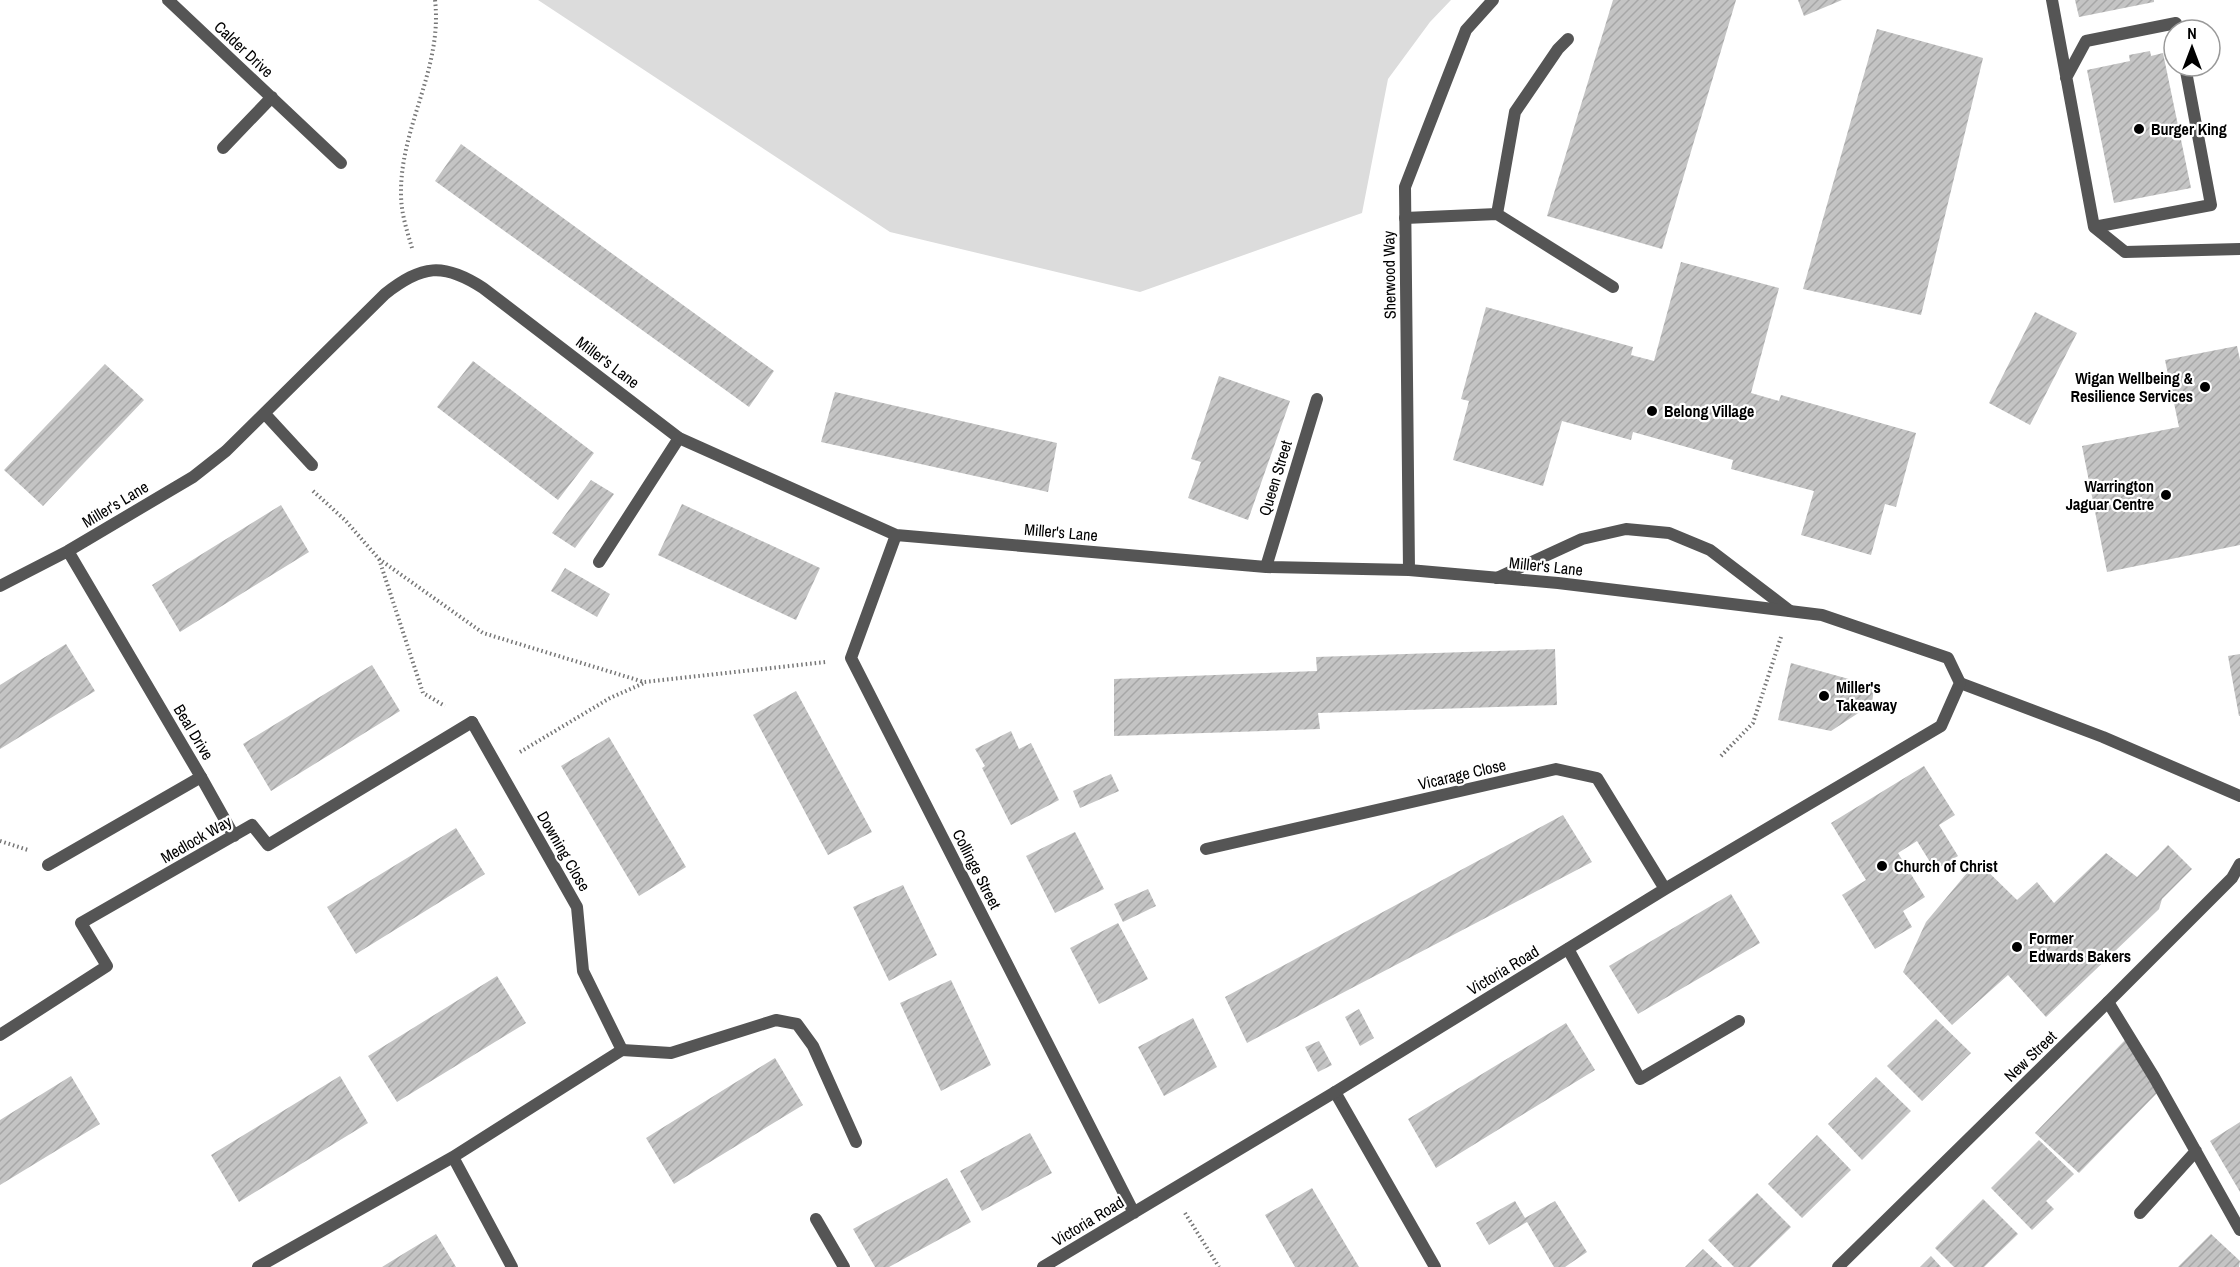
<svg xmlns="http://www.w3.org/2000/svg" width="2240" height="1267" font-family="'Archivo Narrow',sans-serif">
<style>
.green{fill:#dcdcdc}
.building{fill:url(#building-hatch)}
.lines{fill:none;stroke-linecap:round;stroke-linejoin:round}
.path{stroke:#777;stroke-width:4;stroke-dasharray:1.5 3;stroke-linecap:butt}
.service{stroke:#555;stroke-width:12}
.pedestrian{stroke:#555;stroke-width:12}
.minor{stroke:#555;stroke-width:12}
.poi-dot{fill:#000;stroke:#fff;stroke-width:2}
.labels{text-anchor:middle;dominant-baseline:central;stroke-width:4.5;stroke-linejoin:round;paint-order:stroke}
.street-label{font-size:16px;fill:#000;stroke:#fff}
.poi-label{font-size:16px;font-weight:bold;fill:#000;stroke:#fff;text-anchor:start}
</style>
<defs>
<pattern id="building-hatch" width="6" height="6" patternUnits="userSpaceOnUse" patternTransform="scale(1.5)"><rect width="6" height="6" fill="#c4c4c4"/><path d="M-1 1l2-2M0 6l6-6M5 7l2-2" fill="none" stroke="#a7a7a7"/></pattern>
</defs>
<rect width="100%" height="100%" fill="#fff"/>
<path class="green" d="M538,0h913l-21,22 -42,57 -26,134 -222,79 -250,-60z"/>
<path class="building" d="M1613,0h123l-74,249 -115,-33z
M1798,0h44l-38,16z
M2075,0h79v2l-75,15z
M1877,29l106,29 -62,257 -118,-26z
M2150,51l1,5 12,-3 28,135 -77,15 -27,-133 43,-9 -1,-6z
M461,144l313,227 -25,36 -314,-226z
M1681,262l98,26 -28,105 28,8 2,-6 135,38 -20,74 -11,-3 -14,51 -70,-20 13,-44 -83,-22 2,-9 -100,-28 -2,8 -69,-19 -19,65 -90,-26 16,-59 -8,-2 25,-92 147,40 -2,8 23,6z
M2035,312l42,21 -47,92 -41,-22z
M2237,346l3,14v185l-133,27 -25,-126 97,-19 -14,-67z
M473,361l121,92 -36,47 -121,-93z
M105,364l39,36 -101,106 -39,-36z
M1219,376l71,25 -42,119 -60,-22 13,-36 -10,-3z
M835,392l222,51 -9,49 -227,-50z
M591,480l23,14 -39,54 -23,-15z
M682,504l138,64 -24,52 -138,-65z
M281,505l28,47 -129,80 -28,-47z
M565,568l45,26 -13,23 -46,-26z
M66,644l29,47 -95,58v-64z
M1555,649l2,56 -239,8 2,16 -206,7v-57l203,-8 -1,-14z
M2240,654v62h-1l-11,-60z
M1791,663l83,23 -2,18 -41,27 -53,-11z
M372,665l28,46 -129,80 -28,-47z
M796,691l76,141 -44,23 -75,-140z
M1011,731l8,18 12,-6 28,57 -48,25 -29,-57 3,-2 -10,-17z
M609,737l77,130 -47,29 -78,-130z
M1924,766l31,49 -16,10 19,31 -23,14 -18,-29 -19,12 27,44 -22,14 9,16 -37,22 -33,-54 24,-15 -35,-57z
M1111,774l8,17 -39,17 -7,-17z
M1563,815l29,47 -345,181 -22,-46z
M456,828l29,46 -129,80 -29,-47z
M1075,832l29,57 -49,24 -29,-57z
M2168,845l24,24 -30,30 -3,10 -113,108 -38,-42 -56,50 -49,-53 23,-50 51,-61 40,39 20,-18 17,21 52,-50 31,24z
M903,885l34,70 -48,26 -36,-74z
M1148,889l8,17 -33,16 -9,-18z
M1731,894l29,49 -122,71 -29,-48z
M1118,923l30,56 -49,25 -29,-56z
M497,976l29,47 -129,79 -29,-46z
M951,980l40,85 -50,26 -41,-88z
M1359,1009l15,29 -14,8 -15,-29z
M1193,1018l24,49 -53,29 -26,-49z
M1936,1019l35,34 -49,48 -35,-35z
M1566,1023l29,47 -159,98 -28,-49z
M2126,1039l34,51 -81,83 -44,-40z
M1319,1041l13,24 -14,7 -13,-25z
M775,1058l28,47 -129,79 -28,-46z
M71,1076l29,48 -100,61v-65z
M340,1076l28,47 -129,79 -28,-47z
M1876,1077l35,34 -49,49 -34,-36z
M2240,1122v70l-30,-51z
M1030,1133l22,40 -70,38 -22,-40z
M1817,1135l34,35 -49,48 -34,-34z
M2039,1140l35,34 -28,27 8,8 -22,21 -41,-42z
M947,1178l24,44 -82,45h-14l-22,-38z
M1312,1188l47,79h-64l-30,-52z
M1757,1193l34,34 -41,40h-16l-26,-27z
M1983,1199l35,35 -34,33h-30l-19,-19z
M1515,1201l10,17 30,-17 32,51 -22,15h-11l-27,-45 -38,23 -13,-22z
M436,1234l20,33h-74l21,-13z
M2211,1234l29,27 -1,6h-61z
M1703,1249l19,18h-37z
M1931,1256l10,11h-21z"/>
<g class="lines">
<path class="path" d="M412,248c-5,-17 -11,-35 -11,-54 -1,-67 42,-126 34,-194
M313,491l32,29 34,39 104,74 161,49 182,-20
M379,559l44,134 22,13
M520,752l90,-54 34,-15
M1721,756l32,-33 28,-86
M0,841l28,9
M1185,1213l34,54"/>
<path class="service" d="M2052,0l42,227 31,25 115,-3
M2066,78l20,-37 90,-18 2,7
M1497,214l116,73
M1405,218l92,-4 18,-102 43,-63 10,-10
M2094,227l117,-22 -26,-139
M599,562l80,-124
M1497,578l85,-39 44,-10 43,4 41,17 80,61
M1960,683l143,54 137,59
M1568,949l72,130 99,-58
M2108,1002l46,75 86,153
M622,1050l49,3 105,-33 21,4 16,22 43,96
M1335,1092l100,175
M2140,1213l56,-62
M816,1219l28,48"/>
<path class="pedestrian" d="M201,777l33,59
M0,1035l107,-69 -26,-43 171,-98 16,20 204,-123"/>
<path class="minor" d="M168,0l173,163
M223,148l49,-51
M265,414l47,51
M896,535l-45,123 283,555
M1266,567l51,-168
M1409,570l-4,-383 61,-157 27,-30
M0,586l68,-35 125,-74 33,-26 159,-157c37,-29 58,-32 98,-6l196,150 217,97 370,32 143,3 149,13 264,32 126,43 12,25 -19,43 -276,163 -330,203 -292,175
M1206,849l350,-80 41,9 68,111
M48,865l153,-88 -133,-226
M453,1157l59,110
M258,1267l195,-110 169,-107 -39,-79 -6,-64 -105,-185
M1838,1267l270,-265 124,-124 8,-14"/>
</g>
<g class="poi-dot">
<circle cx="2139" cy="129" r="6"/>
<circle cx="2205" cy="387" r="6"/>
<circle cx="1652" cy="411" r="6"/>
<circle cx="2166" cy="495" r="6"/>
<circle cx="1824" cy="696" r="6"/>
<circle cx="1882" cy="866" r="6"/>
<circle cx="2017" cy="947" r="6"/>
</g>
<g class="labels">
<g class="street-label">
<text transform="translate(244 49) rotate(43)">Calder Drive</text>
<text transform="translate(1389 275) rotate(-91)">Sherwood Way</text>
<text transform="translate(608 362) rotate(37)">Miller's Lane</text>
<text transform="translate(1275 478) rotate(-73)">Queen Street</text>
<text transform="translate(115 504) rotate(-31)">Miller's Lane</text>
<text transform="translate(1061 532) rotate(5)">Miller's Lane</text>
<text transform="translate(1546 566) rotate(6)">Miller's Lane</text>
<text transform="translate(194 732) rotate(59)">Beal Drive</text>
<text transform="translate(1462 774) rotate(-13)">Vicarage Close</text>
<text transform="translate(196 839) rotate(-30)">Medlock Way</text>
<text transform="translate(564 851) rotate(60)">Downing Close</text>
<text transform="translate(977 869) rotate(63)">Collinge Street</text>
<text transform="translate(1503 970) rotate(-31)">Victoria Road</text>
<text transform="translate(2030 1056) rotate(-44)">New Street</text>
<text transform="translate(1088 1221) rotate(-31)">Victoria Road</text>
</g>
<g class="poi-label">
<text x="2151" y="129">Burger King</text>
<text x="2193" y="378" text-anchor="end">Wigan Wellbeing &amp;<tspan x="2193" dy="18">Resilience Services</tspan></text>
<text x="1664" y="411">Belong Village</text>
<text x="2154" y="486" text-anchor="end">Warrington<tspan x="2154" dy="18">Jaguar Centre</tspan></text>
<text x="1836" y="687">Miller's<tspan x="1836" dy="18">Takeaway</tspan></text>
<text x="1894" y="866">Church of Christ</text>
<text x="2029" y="938">Former<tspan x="2029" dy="18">Edwards Bakers</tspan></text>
</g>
</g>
<g transform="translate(2192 48)"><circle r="28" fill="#ffffff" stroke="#999999" stroke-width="1.5"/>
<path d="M0-4.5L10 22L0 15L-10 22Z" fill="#000000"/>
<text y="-9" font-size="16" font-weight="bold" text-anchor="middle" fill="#000000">N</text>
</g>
</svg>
